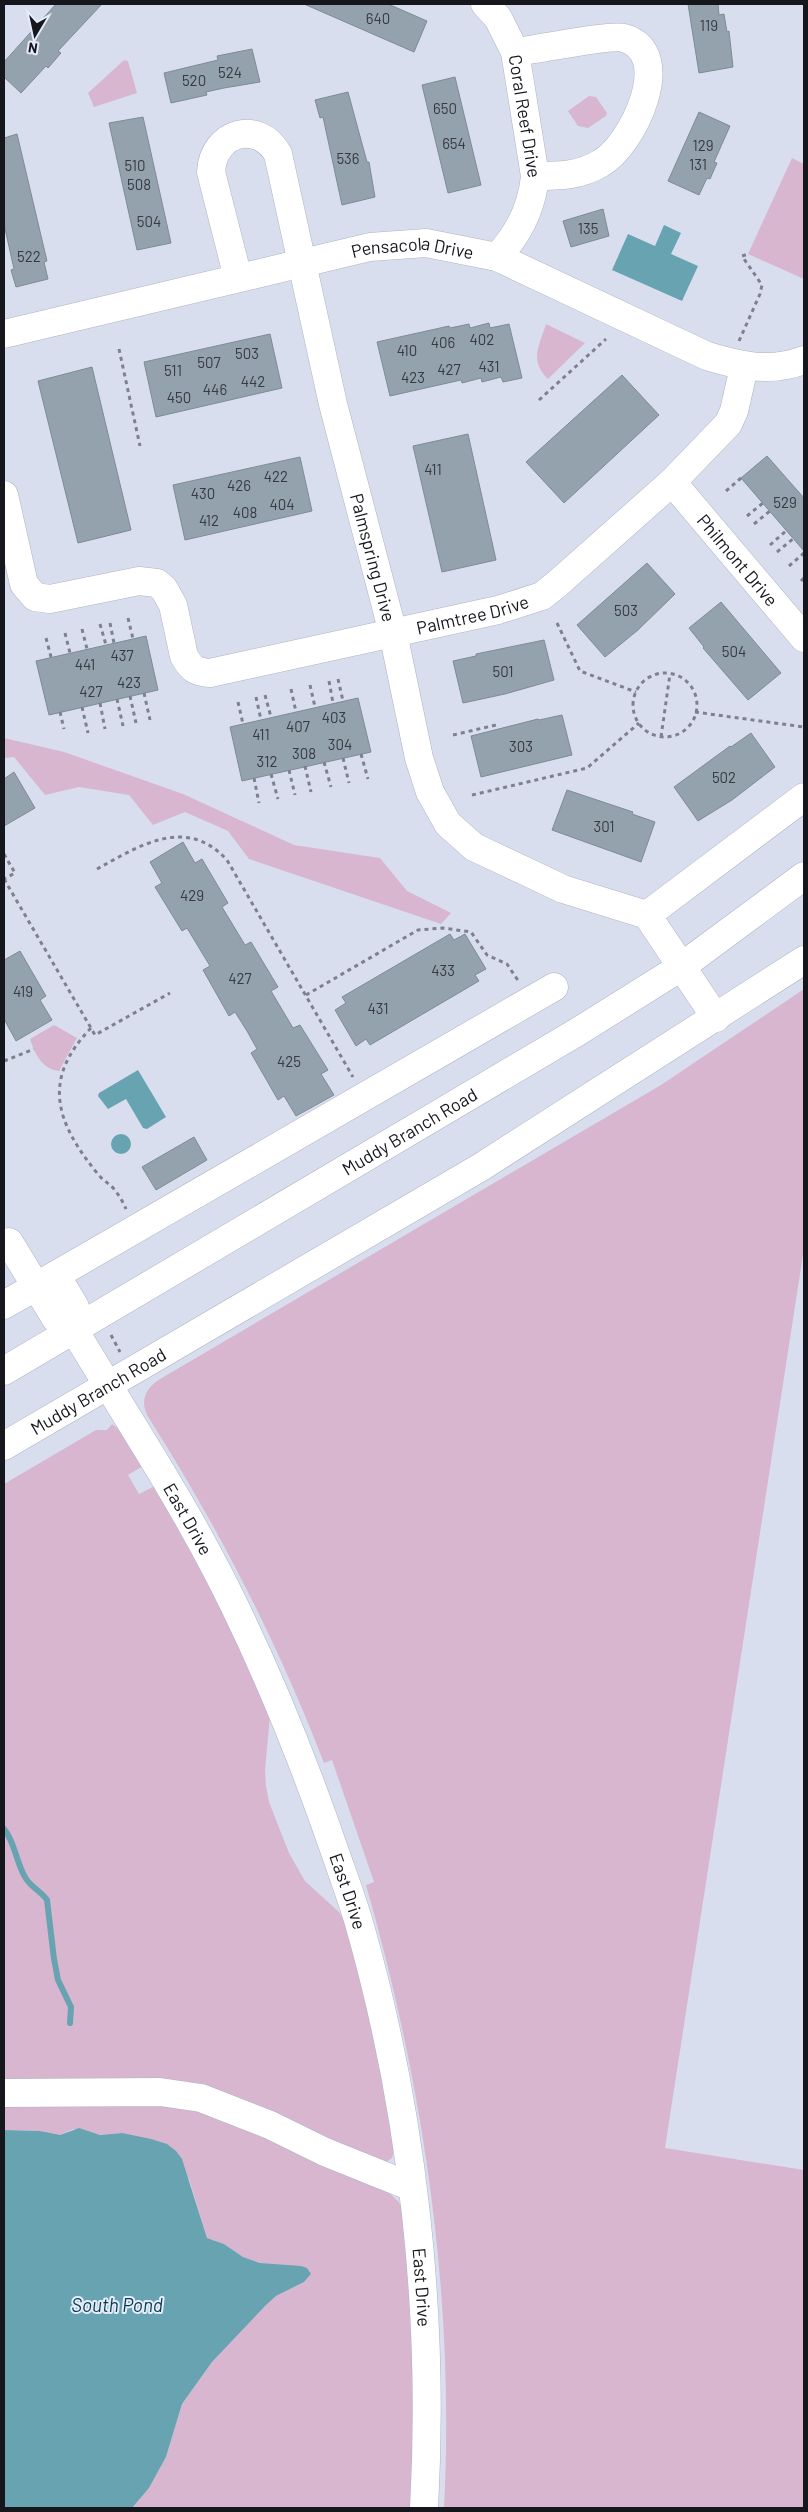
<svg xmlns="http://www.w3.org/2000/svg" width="808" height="2512" font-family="Barlow,sans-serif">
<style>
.green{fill:#d8b6d0}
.water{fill:#68a3b1}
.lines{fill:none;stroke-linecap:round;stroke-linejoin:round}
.stream{stroke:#68a3b1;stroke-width:6}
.building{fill:#94a2ae;stroke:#7d8b97}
.minor-casing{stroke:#aeb3c4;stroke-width:29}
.major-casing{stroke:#aeb3c4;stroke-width:29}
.path{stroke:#7e818d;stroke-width:3;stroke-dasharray:4 4;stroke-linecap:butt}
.minor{stroke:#fff;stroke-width:28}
.major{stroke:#fff;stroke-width:28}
.labels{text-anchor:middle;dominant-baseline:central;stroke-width:4;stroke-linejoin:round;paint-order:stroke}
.number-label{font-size:15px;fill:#363a41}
.street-label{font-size:18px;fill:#16171d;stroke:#e6ebfc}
.water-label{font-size:19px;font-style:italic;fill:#033d47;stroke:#e6ebfc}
</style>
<rect width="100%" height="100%" fill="#d9deef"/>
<path class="green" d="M124,60l4,1 9,32 -43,14 -6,-14z
M589,96l7,1 11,16 -1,3 -18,12 -10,-2 -10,-15z
M792,158l12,6v115l-56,-25z
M546,324l39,19 -37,36c-19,-19 -9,-32 -2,-55z
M4,738l60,14 119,42 111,51 86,13 27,33 44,22 -10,11 -192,-65 -21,-28 -43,-19 -32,13 -24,-30 -50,-8 -34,8 -31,-38 -10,1z
M804,989v259l-139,900 139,22v338h-360c11,-212 -20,-420 -78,-623l8,-3 -42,-122 -8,3c-47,-122 -107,-238 -177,-348 -7,-16 -1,-27 13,-36l501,-294z
M54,1025l23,13 -18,33c-17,-2 -24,-17 -29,-32z
M112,1424l9,7 22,35 -15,9 11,19 16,-8 77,143 38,87 -5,54 1,16 3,16 20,51 16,28 34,31 7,12 32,131 16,96 -2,7 -7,5 -155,-62 -226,-15v-602l92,-54h11z
M4,2098l187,4 198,91 10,9 4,10 10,108v188h-281l17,-20 17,-31 16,-53 30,-42 44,-48 20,-18 28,-14 7,-8 -23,-8 -28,-3 -17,-6 -19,-13 -17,-6 -18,-59 -67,-46 -22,2 -27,-6 -13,6h-6l-14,-4 -36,-1z"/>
<path class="water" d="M664,225l17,8 -10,21 27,12 -16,35 -70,-31 16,-36 27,12z
M138,1070l28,47 -19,12 -4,-1 -17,-29 -18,10 -10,-13 1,-3z
M111 1144a10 10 0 1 1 20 0a10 10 0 1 1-20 0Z
M79,2128l21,7 22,-2 29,6 16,5 9,7 6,8 25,79 17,6 19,13 17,6 41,3 6,2 4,6 -7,8 -28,14 -11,10 -53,56 -30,42 -16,53 -17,31 -17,20h-128v-378l36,1 20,4z"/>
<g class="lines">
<path class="stream" d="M4,1829c11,13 12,33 21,48 5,10 16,14 22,23l7,59 4,21 13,27 -1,16"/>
</g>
<path class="building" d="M56,4h46l-44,47 3,2 -13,15 -2,-2 -25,27 -17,-16v-15z
M304,4h84l39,17 -13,31z
M688,4h30l1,11 5,-1 3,18 2,-1 4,36 -34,6z
M252,49l8,33 -36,6 -18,4 1,3 -36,8 -7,-30 54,-13 -1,-4z
M455,77l26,108 -33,8 -26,-108z
M348,92l19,70h2l6,35 -33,8 -19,-88 -3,1 -5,-18z
M699,112l31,14 -16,36 3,1 -7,16 -3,-1 -8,17 -31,-14z
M143,117l28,126 -34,7 -28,-127z
M17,134l30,127 -3,1 4,17 -32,8 -5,-17 3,-1 -10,-45v-86z
M603,209l6,27 -38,11 -8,-26z
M489,323l1,5 19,-4 13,54 -19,4 -2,-5 -19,5 -1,-4 -19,5 -1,-3 -71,16 -13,-54 72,-16 1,2 19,-4 1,4z
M270,334l12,54 -126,29 -12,-55z
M92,367l39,163 -53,13 -40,-162z
M622,375l37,40 -95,88 -38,-41z
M468,434l28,126 -54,12 -29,-126z
M767,456l37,42v53l-63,-73z
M300,457l12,54 -127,29 -12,-55z
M647,563l28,31 -37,36 -33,27 -28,-32z
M721,602l60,71 -33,27 -45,-52 1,-1 -15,-19z
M146,636l12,54 -109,25 -13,-54z
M544,640l10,40 -49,14 -42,9 -10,-42 23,-5v-2z
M358,698l13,54 -129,29 -12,-54z
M562,715l10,40 -91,22 -10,-41 67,-17 1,1z
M751,733l24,34 -43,33 -34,21 -24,-34 56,-41 1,1z
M14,772l21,36 -31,18v-47z
M567,790l66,22 -1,2 23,8 -14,40 -89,-32z
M183,842l12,21 7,-4 26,44 -6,4 23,38 6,-3 27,45 -7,4 22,37 7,-3 28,45 -7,4 13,21 -38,21 -12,-20 -6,4 -27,-47 6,-4 -10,-18 -12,-19 -6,4 -26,-46 7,-4 -23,-38 -5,3 -27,-44 7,-4 -12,-21z
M450,934l4,6 11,-6 21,35 -11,6 4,6 -109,64 -4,-6 -10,7 -21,-36 11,-7 -4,-6z
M20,951l26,45 -6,4 12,20 -36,21 -12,-22v-59z
M194,1137l13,23 -51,30 -14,-23z"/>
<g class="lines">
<defs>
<g id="minor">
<path id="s1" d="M485,4l13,14 17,34 20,124c-3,32 -16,58 -38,81"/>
<path d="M515,52c21,-2 95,-18 109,-14 53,15 8,108 -23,125 -21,13 -42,13 -66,13"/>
<path id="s2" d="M238,278l-27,-106c2,-40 47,-53 67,-18l55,250 60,229 26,125 11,34 18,32 26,23 89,42 84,26 69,103"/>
<path id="s3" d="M4,334l366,-87 56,-4 71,14 210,99c33,10 63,17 97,4"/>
<path id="s4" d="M672,482l132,156"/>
<path id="s5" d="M4,495l20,89 11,13 15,2 89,-18 18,2 7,6 9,16 11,51c7,13 12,16 26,17l288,-63 44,-14 15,-12 115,-102 56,-58 6,-13 10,-44"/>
<path d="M647,915l157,-118"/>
<path id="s6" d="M9,1242l47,77 18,11c55,91 115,181 161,277 39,80 71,161 100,245 8,23 17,47 24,71 54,189 76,390 65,585"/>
<path d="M56,1275l19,32 -1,23"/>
<path d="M4,1305l550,-318"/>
<path d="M4,2093l156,-1 41,6 69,27 55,27 87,35"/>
</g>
<g id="major">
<path id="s7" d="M4,1371l575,-340 102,-64 123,-91"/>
<path id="s8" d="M4,1446l477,-279 323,-207"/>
</g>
</defs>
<use href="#minor" class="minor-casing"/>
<use href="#major" class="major-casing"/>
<path class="path" d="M739,341l21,-47 2,-9 -20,-29 6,-2
M119,349l21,97
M539,400l67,-61
M726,491l15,-13
M747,516l16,-13
M754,524l16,-13
M770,545l17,-15
M777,552l17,-14
M789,566l15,-13
M801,581l3,-3
M128,618l5,21
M110,623l4,20
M557,623l23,48 56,21
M100,624l6,21
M82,629l5,20
M65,633l5,20
M46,638l5,19
M633 705a32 32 0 1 1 64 0a32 32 0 1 1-64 0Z
M338,679l5,22
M329,681l4,22
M310,685l5,22
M291,689l5,23
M144,693l6,27
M265,695l6,22
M130,696l6,27
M256,697l5,23
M117,699l6,27
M238,702l5,22
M100,703l5,26
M82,707l6,26
M60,712l4,17
M695,712l109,15
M453,735l43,-10 1,3
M661,737l9,-63
M361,754l7,25
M343,758l6,25
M324,762l7,25
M305,766l6,26
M289,770l6,25
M271,774l7,25
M254,778l5,25
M472,795l115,-27 52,-45
M4,854l11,19 -11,6
M97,869c42,-23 89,-54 130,-9l126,217
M4,879l91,156 75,-42
M306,995l112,-65 25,-2 28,4 16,23 20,9 12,18
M91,1028c-50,52 -35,94 6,145 5,7 12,10 17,16 5,6 9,13 12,20
M4,1061l30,-12
M111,1335l9,17"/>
<use href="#minor" class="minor"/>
<use href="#major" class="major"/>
</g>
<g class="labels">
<g class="number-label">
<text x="378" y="18">640</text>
<text x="709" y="25">119</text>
<text x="230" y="72">524</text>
<text x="194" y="80">520</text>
<text x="445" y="108">650</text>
<text x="454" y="143">654</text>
<text x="703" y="145">129</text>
<text x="348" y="158">536</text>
<text x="698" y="164">131</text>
<text x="135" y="165">510</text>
<text x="139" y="184">508</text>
<text x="149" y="221">504</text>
<text x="588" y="228">135</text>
<text x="29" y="256">522</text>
<text x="482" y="339">402</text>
<text x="443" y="342">406</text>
<text x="407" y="350">410</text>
<text x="247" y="353">503</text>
<text x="209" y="362">507</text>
<text x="489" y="366">431</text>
<text x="449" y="369">427</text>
<text x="173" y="370">511</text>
<text x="413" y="377">423</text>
<text x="253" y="381">442</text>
<text x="215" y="389">446</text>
<text x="179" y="397">450</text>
<text x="433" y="469">411</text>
<text x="276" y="476">422</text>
<text x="239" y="485">426</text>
<text x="203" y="493">430</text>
<text x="785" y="502">529</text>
<text x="282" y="504">404</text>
<text x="245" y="512">408</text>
<text x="209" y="520">412</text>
<text x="626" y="610">503</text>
<text x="734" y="651">504</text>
<text x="122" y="655">437</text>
<text x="85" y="664">441</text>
<text x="503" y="671">501</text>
<text x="129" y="682">423</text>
<text x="91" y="691">427</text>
<text x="334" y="717">403</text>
<text x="298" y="726">407</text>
<text x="261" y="734">411</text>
<text x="340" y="744">304</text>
<text x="521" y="746">303</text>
<text x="304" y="753">308</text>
<text x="267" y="761">312</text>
<text x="724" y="777">502</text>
<text x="604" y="826">301</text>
<text x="192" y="895">429</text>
<text x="443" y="970">433</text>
<text x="240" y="978">427</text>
<text x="23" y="991">419</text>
<text x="378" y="1008">431</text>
<text x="289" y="1061">425</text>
</g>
<g class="street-label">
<text stroke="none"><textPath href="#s1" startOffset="122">Coral Reef Drive</textPath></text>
<text stroke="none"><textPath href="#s3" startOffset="419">Pensacola Drive</textPath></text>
<text stroke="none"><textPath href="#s2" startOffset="621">Palmspring Drive</textPath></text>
<text stroke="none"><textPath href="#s4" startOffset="102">Philmont Drive</textPath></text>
<text stroke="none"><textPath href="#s5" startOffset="614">Palmtree Drive</textPath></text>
<text stroke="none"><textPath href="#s7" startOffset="471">Muddy Branch Road</textPath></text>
<text stroke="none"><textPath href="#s8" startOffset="109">Muddy Branch Road</textPath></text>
<text stroke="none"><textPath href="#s6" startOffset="332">East Drive</textPath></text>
<text stroke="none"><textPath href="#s6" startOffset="738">East Drive</textPath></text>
<text stroke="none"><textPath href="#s6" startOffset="1142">East Drive</textPath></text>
</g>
<g class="water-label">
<text x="117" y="2304">South Pond</text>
</g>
</g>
<rect width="808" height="2512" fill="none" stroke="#16171d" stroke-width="10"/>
<g transform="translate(35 35) rotate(189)" stroke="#e6ebfc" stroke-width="4" paint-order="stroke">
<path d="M0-4L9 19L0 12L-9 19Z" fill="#16171d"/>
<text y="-8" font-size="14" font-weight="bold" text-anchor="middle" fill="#16171d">N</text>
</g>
</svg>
